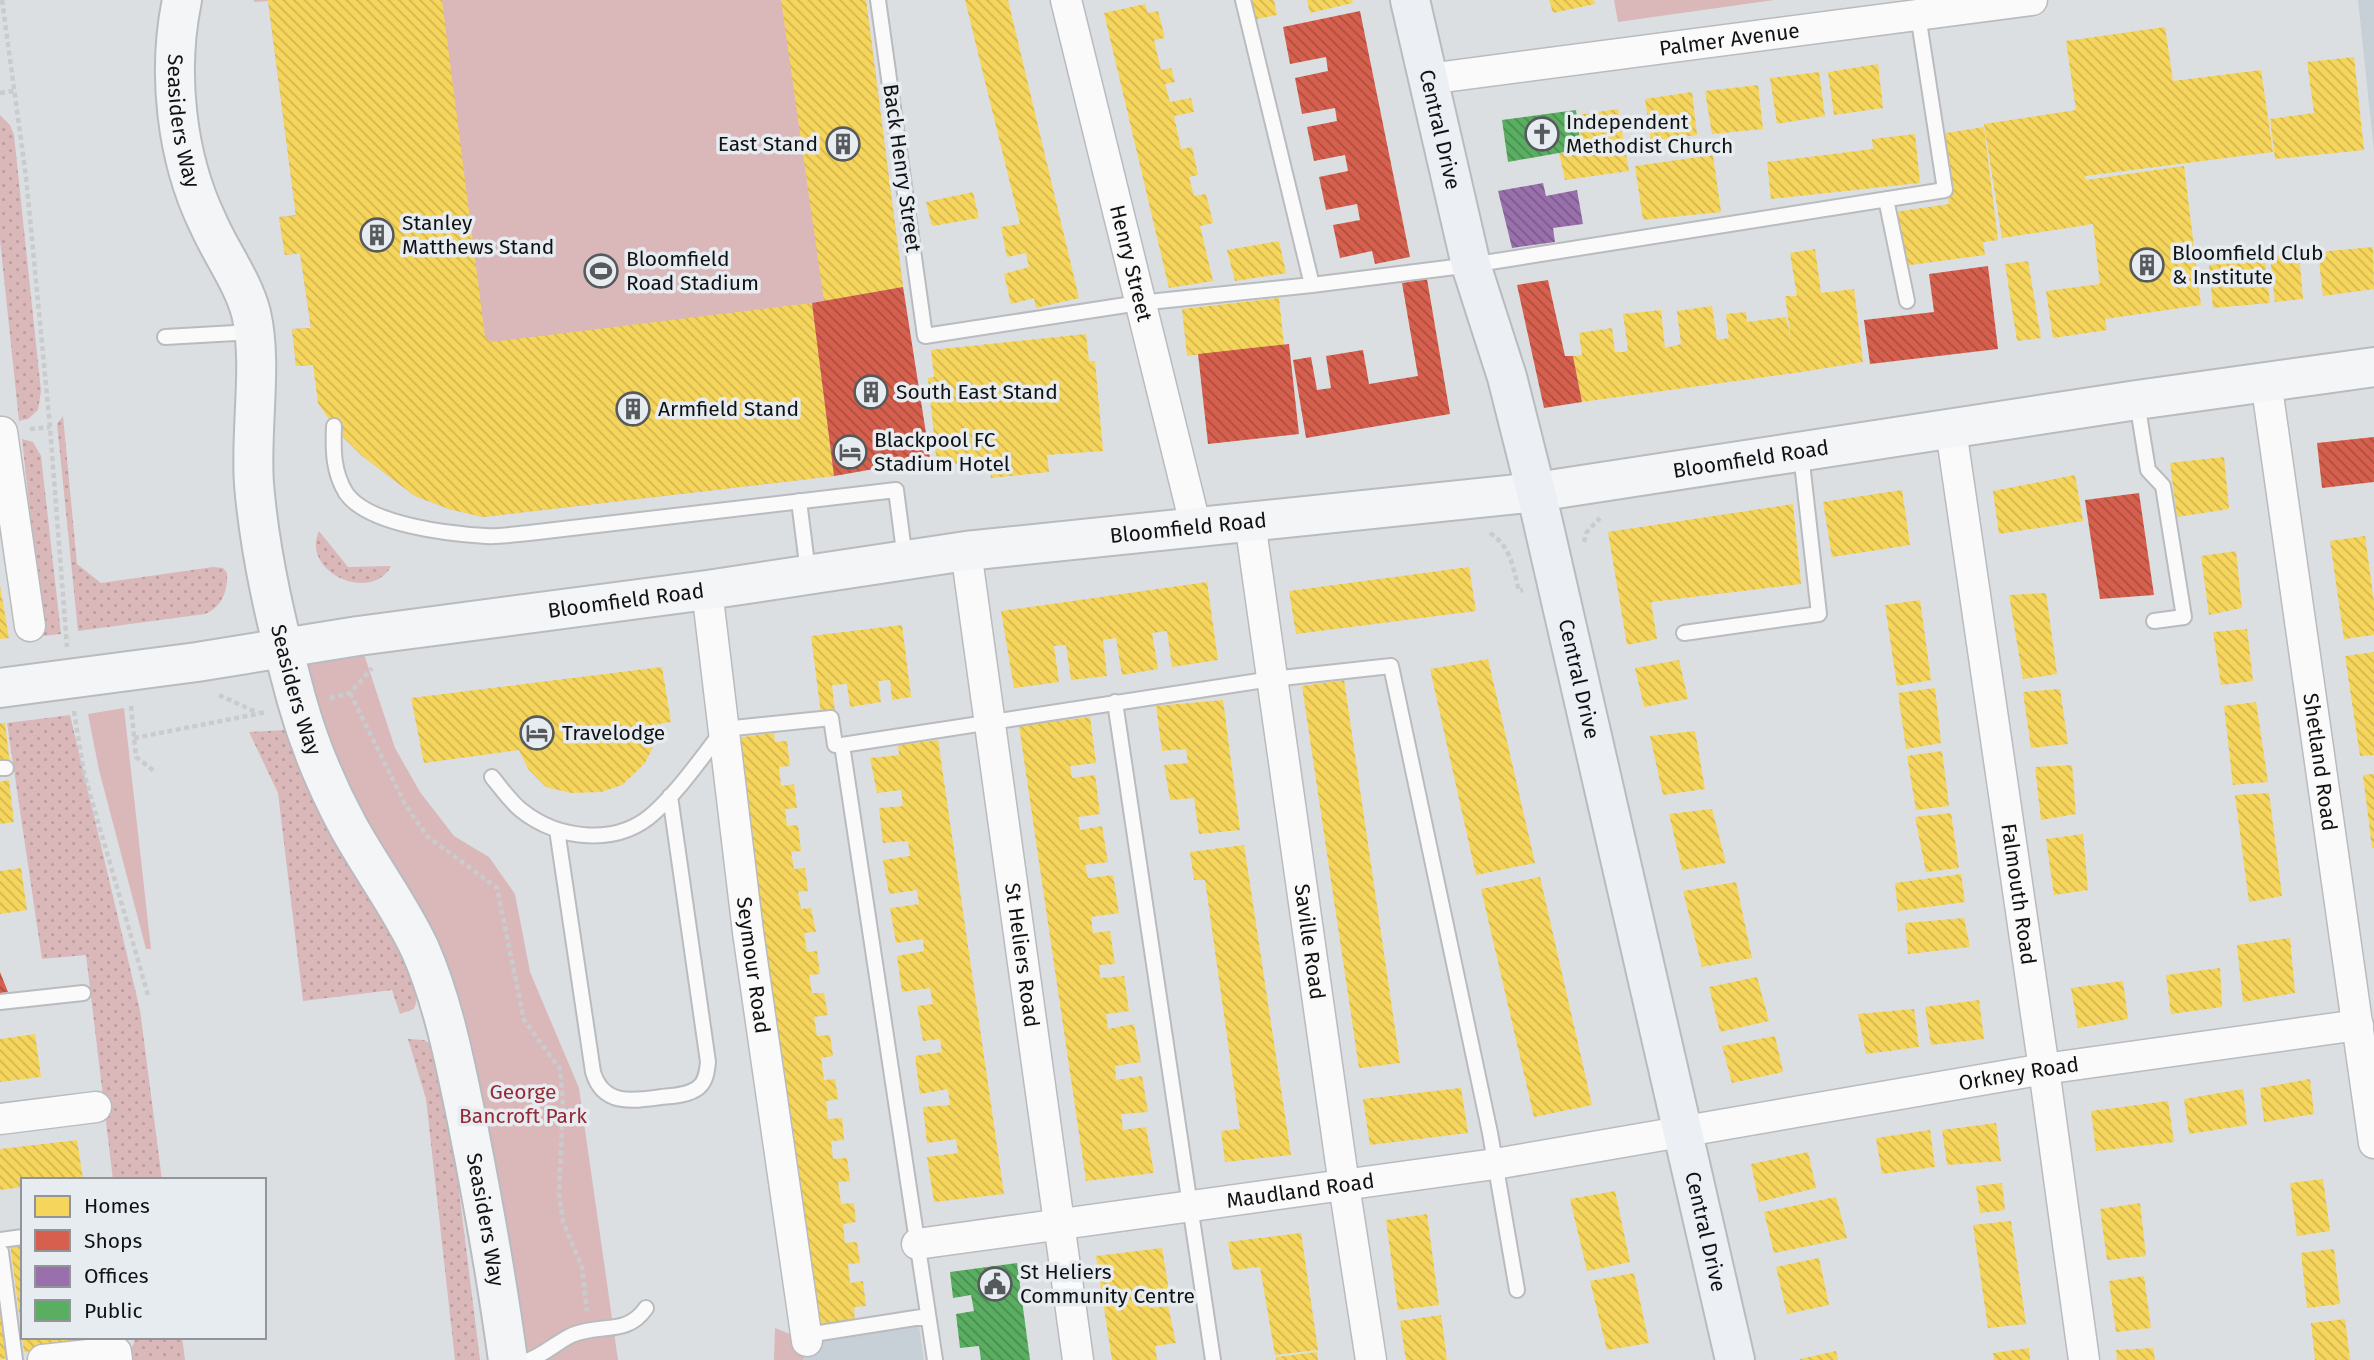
<svg xmlns="http://www.w3.org/2000/svg" width="2374" height="1360" font-family="'Fira Sans',sans-serif">
<style>
.built{fill:#c8d0d7}
.grass{fill:url(#grass-dots)}
.green{fill:#dab8ba}
.homes{fill:url(#homes-back-hatch)}
.shops{fill:url(#shops-back-hatch)}
.offices{fill:url(#offices-back-hatch)}
.public{fill:url(#public-back-hatch)}
.lines{fill:none;stroke-linecap:round;stroke-linejoin:round}
.lane-casing{stroke:#b9bbbe;stroke-width:18}
.street-casing{stroke:#b9bbbe;stroke-width:33}
.secondary-casing{stroke:#b9bbbe;stroke-width:42}
.primary-casing{stroke:#b9bbbd;stroke-width:42}
.path{stroke:#cacbcc;stroke-width:4.5;stroke-dasharray:5 3.5;stroke-linecap:butt}
.lane{stroke:#fafafb;stroke-width:14}
.street{stroke:#fafafb;stroke-width:30}
.secondary{stroke:#f3f5f7;stroke-width:38}
.primary{stroke:#ecf0f4;stroke-width:38}
.labels{text-anchor:middle;dominant-baseline:central;stroke-width:7;stroke-linejoin:round;paint-order:stroke}
.street-label{font-size:21px;fill:#101214;stroke:#e7ecf1}
.poi-label{font-size:21px;fill:#101214;stroke:#e7ecf1;text-anchor:start}
.park-label{font-size:21px;fill:#932a36;stroke:#e7ecf1}
</style>
<defs>
<pattern id="grass-dots" width="8" height="8" patternUnits="userSpaceOnUse" patternTransform="scale(1.75)"><rect width="8" height="8" fill="#dab8ba"/><path d="M2 2h.1M6 6h.1" fill="none" stroke="#ba9d9f" stroke-width="1.8" stroke-linecap="round"/></pattern>
<pattern id="homes-back-hatch" width="6" height="6" patternUnits="userSpaceOnUse" patternTransform="scale(1.75)"><rect width="6" height="6" fill="#f6d55c"/><path d="M-1 5l2 2M0 0l6 6M5-1l2 2" fill="none" stroke="#d2b64f"/></pattern>
<pattern id="shops-back-hatch" width="6" height="6" patternUnits="userSpaceOnUse" patternTransform="scale(1.75)"><rect width="6" height="6" fill="#d6604d"/><path d="M-1 5l2 2M0 0l6 6M5-1l2 2" fill="none" stroke="#ac4e3f"/></pattern>
<pattern id="offices-back-hatch" width="6" height="6" patternUnits="userSpaceOnUse" patternTransform="scale(1.75)"><rect width="6" height="6" fill="#9970ab"/><path d="M-1 5l2 2M0 0l6 6M5-1l2 2" fill="none" stroke="#7b5b8a"/></pattern>
<pattern id="public-back-hatch" width="6" height="6" patternUnits="userSpaceOnUse" patternTransform="scale(1.75)"><rect width="6" height="6" fill="#5aae61"/><path d="M-1 5l2 2M0 0l6 6M5-1l2 2" fill="none" stroke="#498c4f"/></pattern>
</defs>
<rect width="100%" height="100%" fill="#dcdfe2"/>
<path class="built" d="M2358,0h16v152z
M919,1325l5,35h-121l5,-11 -1,-8z"/>
<path class="grass" d="M0,115l10,10 4,10 27,256 -3,19 -10,9 -9,2 -19,-181z
M63,416l14,148 24,19 112,-16 10,1 4,5c1,18 -5,34 -22,41l-127,17 -21,-207z
M22,439l11,3 8,14 20,178 -18,2z
M319,531l29,36 43,-1c-19,38 -91,6 -72,-35z
M70,715l70,295 22,170h-49l-27,-225 -44,4 -35,-236z
M285,730l27,66 86,149 20,50 -4,14 -14,5 -8,-24 -89,11 -25,-208 -29,-61z
M408,1039l16,1 8,5 18,73 30,242h-25l-29,-261z
M134,1337h48l3,23h-56l-1,-9 6,-7z"/>
<path class="green" d="M254,0h612l37,287 27,172 -96,17 -351,41 -34,-8 -34,-13 -54,-41 -48,-90 -17,1 -4,-37 19,-1 -11,-75 -15,2 -6,-38 17,-2 -28,-214 -14,1z
M1614,0h160l-156,22z
M358,636l37,112 25,44 34,44 35,21 26,37 15,78 49,116 39,272h-110l-44,-256 -181,-456z
M124,708l27,241h-5l-47,-179 -11,-56z
M775,1328l32,13 1,8 -5,11h-29z"/>
<path class="homes" d="M268,0h174l43,337 6,5 321,-39 22,173 -351,41 -34,-8 -34,-13 -54,-41 -24,-24 -19,-28 -5,-38 -17,1 -4,-37 19,-1 -11,-75 -15,2 -6,-38 17,-1z
M781,0h85l37,287 -79,14z
M965,0h43l71,298 -43,10 -2,-10 -23,6 -7,-30 25,-7 -3,-14 -19,4 -6,-30 19,-3z
M1247,0h27l3,15 -26,5z
M1307,0h45l1,3 -43,10z
M1549,0h45l1,4 -42,9z
M1145,4l3,9 10,-2 7,27 -11,2 7,30 10,-2 4,14 -10,2 5,18 21,-4 3,14 -20,4 7,33 11,-2 6,28 -9,2 5,19 12,-2 7,29 -13,3 13,55 -44,7 -65,-275z
M2165,27l8,54 88,-11 12,82 -188,24 1,4 98,-14 17,139 -96,14 2,11 -54,8 -7,-47 54,-7 -7,-60 -91,14 -18,-114 92,-14 -10,-69z
M2354,57l10,93 -89,9 -5,-40 44,-6 -7,-51z
M1878,64l5,44 -49,7 -6,-43z
M1819,72l6,44 -48,8 -7,-46z
M1758,85l5,44 -51,5 -7,-43z
M1692,92l5,43 -46,6 -6,-42z
M1618,109l11,62 -64,9 -6,-27 22,-4 -4,-34z
M1984,127l14,113 -15,2 2,13 -82,11 -8,-54 54,-8 -9,-70z
M1915,134l5,49 -149,16 -4,-37 106,-13 -1,-10z
M1713,155l8,57 -78,8 -8,-54z
M973,192l6,26 -47,8 -6,-24z
M1279,241l7,32 -51,8 -8,-31z
M2373,247l1,42 -51,7 -5,-44z
M1815,249l6,44 33,-4 9,73 -68,11 -213,29 -9,-46 9,-1 -3,-22 33,-5 3,24h9l4,-2 -5,-36 38,-4 4,38 16,-4 -4,-33 35,-5 5,34 12,-2 -3,-24 20,-2 1,10 39,-5 5,22 -6,-43h12l-7,-43z
M2299,254l4,45 -28,3 -5,-46z
M2265,260l5,43 -57,5 -4,-43z
M2028,261l13,77 -24,3 -12,-77z
M1279,298l5,47 -97,11 -5,-47z
M1086,334l3,27h6l8,90 -56,4 2,17 -58,6 -2,-17 -52,4 -9,-87 6,-1 -3,-27z
M2224,457l5,52 -52,8 -7,-54z
M2075,475l8,46 -84,13 -6,-43z
M1902,490l8,55 -78,12 -9,-55z
M1793,504l8,80 -150,18 6,37 -30,6 -19,-113z
M2365,536l9,67v32l-30,4 -14,-98z
M2236,551l6,57 -33,7 -8,-59z
M1469,567l7,44 -180,23 -7,-43z
M1207,582l11,78 -46,7 -5,-36 -15,2 6,36 -36,6 -6,-37 -13,2 4,36 -36,4 -5,-35 -12,1 5,36 -45,6 -13,-77z
M0,586l9,52 -9,1z
M2046,593l11,81 -34,5 -14,-84z
M1920,600l11,80 -34,6 -12,-81z
M902,625l9,72 -19,3 -2,-20 -12,1 3,21 -31,5 -3,-23 -15,1 3,28 -14,1 -10,-78z
M2247,629l6,52 -32,4 -8,-53z
M2374,652v103l-14,1 -15,-100z
M1488,659l47,204 -59,12 -46,-206z
M1679,660l9,39 -44,8 -9,-39z
M662,667l9,55 -14,2 -2,19 -10,20 -23,22 -21,7 -30,1 -25,-6 -18,-18 -9,-19 -95,13 -13,-65z
M1344,680l56,383 -41,5 -57,-382z
M1935,688l6,55 -35,6 -8,-56z
M2060,689l8,55 -37,4 -8,-56z
M1223,700l17,130 -41,4 -5,-36 -24,2 -6,-35 24,-2 -2,-14 -24,2 -6,-45z
M2256,702l12,80 -35,3 -9,-79z
M1090,717l6,46 -26,3 2,12 23,-3 5,39 -22,3 2,13 22,-4 6,36 -23,3 3,13 25,-3 6,38 -28,4 2,16 17,-2 5,33 -16,1 1,13 24,-2 5,35 -23,3 2,15 26,-5 7,38 -26,4 1,14 26,-4 6,36 -27,2 2,16 23,-3 8,46 -68,8 -67,-455z
M0,723h5l5,42 -10,1z
M1695,731l10,58 -42,6 -13,-59z
M774,733l1,9 12,-1 3,25 -11,1 2,19 13,-2 3,24 -12,1 2,17 11,-1 3,26 -10,1 3,17 11,-1 3,23 -10,1 3,17 10,-1 5,24 -12,1 3,19 10,-1 3,23 -11,1 3,18h12l4,22 -14,2 3,19 13,-1 3,21 -12,2 3,22 11,-1 3,20 -12,2 2,18 14,-1 2,22 -13,1 2,18 14,-1 3,23 -12,1 3,22 13,-1 2,19 -13,2 2,19 12,-1 3,21 -12,1 2,19 13,-2 3,25 -12,1 1,17 -38,4 -81,-590z
M938,740l66,454 -70,8 -7,-45 31,-4 -2,-14 -29,4 -4,-36 27,-2 -2,-16 -28,5 -5,-38 27,-4 -2,-13 -17,2 -6,-35 16,-2 -3,-16 -28,4 -5,-36 27,-5 -1,-12 -27,4 -6,-35 29,-4 -2,-14 -28,4 -6,-34 27,-4 -2,-15 -25,2 -4,-35 24,-2 -2,-16 -24,3 -7,-35 29,-3 -1,-10z
M1942,751l7,55 -33,4 -9,-54z
M2072,765l4,49 -35,6 -6,-53z
M2374,774v74h-2l-9,-73z
M9,780l5,42 -14,2v-42z
M2269,793l13,103 -33,6 -14,-107z
M1712,809l14,54 -44,7 -13,-56z
M1951,813l8,55 -33,4 -11,-55z
M2083,834l5,56 -34,5 -8,-56z
M1244,845l47,310 -66,7 -4,-31 19,-2 -35,-249h-11l-4,-28z
M21,868l6,42 -27,4v-43z
M1961,874l4,28 -67,9 -3,-28z
M1540,877l52,228 -58,12 -53,-228z
M1736,882l16,76 -50,9 -19,-76z
M1964,918l6,29 -62,7 -3,-31z
M2290,938l5,55 -52,9 -6,-57z
M2220,968l2,39 -51,7 -5,-39z
M1757,977l12,44 -49,11 -11,-45z
M2123,981l5,38 -50,9 -7,-40z
M1979,1000l5,39 -53,6 -6,-38z
M1914,1009l5,38 -53,7 -8,-40z
M35,1034l6,43 -41,5v-43z
M1775,1036l8,36 -51,11 -10,-37z
M2310,1079l4,35 -50,8 -4,-34z
M1461,1088l7,45 -98,12 -7,-46z
M2243,1089l4,36 -58,9 -5,-35z
M2168,1101l6,41 -78,9 -5,-40z
M1996,1123l5,38 -54,4 -5,-35z
M1930,1130l5,37 -53,7 -6,-36z
M77,1140l6,39 -60,1v7l-23,3v-41z
M1808,1152l8,36 -57,14 -8,-38z
M2323,1179l7,52 -33,5 -7,-53z
M2002,1183l3,27 -25,3 -4,-27z
M1615,1191l15,71 -43,9 -17,-72z
M1836,1197l11,41 -73,15 -10,-41z
M2140,1203l6,53 -39,4 -7,-51z
M1427,1214l12,91 -41,5 -12,-90z
M2011,1221l15,103 -38,4 -15,-103z
M1301,1233l17,117 -43,5 -15,-88 -27,3 -5,-28z
M23,1242v87h-2l-11,-86z
M1162,1248l7,43 -22,4 2,13 19,-2 8,37 -21,3 2,14h-45l-16,-104z
M2334,1249l6,55 -33,4 -6,-55z
M1819,1258l10,47 -42,9 -11,-47z
M1634,1273l15,70 -42,7 -17,-69z
M2144,1276l7,52 -35,4 -7,-51z
M0,1303l9,55 -9,1z
M1441,1315l6,45h-41l-6,-39z
M2345,1319l5,41h-35l-4,-37z
M22,1337h62l1,8 -61,7z
M2029,1348l1,12h-36l-1,-7z
M2153,1348l2,12h-38l-1,-10z
M1836,1351l2,9h-38v-1z
M1317,1352l1,8h-42v-3z"/>
<path class="shops" d="M1360,11l50,246 -35,7 -3,-13 -32,7 -7,-33 27,-5 -3,-16 -31,6 -7,-33 29,-6 -3,-16 -31,6 -7,-34 30,-6 -2,-13 -33,6 -7,-36 33,-7 -2,-14 -36,7 -7,-37z
M1988,266l10,83 -128,15 -6,-44 70,-8 -5,-38z
M1427,279l23,135 -144,24 -13,-78 18,-3 6,33 14,-2 -5,-32 37,-6 6,34 49,-8 -16,-93z
M1548,280l17,76h8l9,46 -38,6 -27,-123z
M903,287l27,172 -96,17 -22,-173z
M1289,344l10,90 -91,10 -10,-90z
M2374,437v45l-52,6 -5,-45z
M2139,493l15,102 -54,4 -15,-99z
M0,972l8,20 -8,1z"/>
<path class="offices" d="M1543,183l3,13 31,-6 6,34 -30,4 2,14 -43,6 -14,-57z"/>
<path class="public" d="M1576,110l5,39 -73,13 -6,-42z
M1017,1263l13,97h-49l-2,-14 -19,2 -4,-34 18,-3 -3,-16 -18,3 -3,-26z"/>
<g class="lines">
<defs>
<path id="lane" d="M878,0l47,336 214,-33 173,-18 159,-20 474,-75 -27,-175
M1243,0l69,285
M1886,199l21,102
M165,337l88,-5
M2137,402l11,68 15,16 21,131 -30,4
M334,426c-1,24 -1,46 12,67 22,32 104,41 140,43 14,1 29,-2 43,-3l367,-43 9,69
M799,501l9,71
M1684,633l135,-19 -18,-160
M1115,702l98,658
M0,768h6
M492,777c9,11 18,24 29,33 37,30 97,37 134,2 26,-24 47,-55 69,-83l107,-11 4,27h7
M557,830l36,242c10,34 39,29 68,25 12,-1 29,-2 38,-10 7,-6 8,-16 9,-25l-38,-266
M0,1002l83,-9
M0,1240l23,-3
M1,1252l14,108
M807,1335l121,-19
M529,1360c16,-6 28,-18 43,-25 29,-12 55,1 74,-27
M935,1360l-93,-615 430,-66 119,-13 99,467 27,157"/>
<g id="street">
<path id="s1" d="M1066,0l130,528"/>
<path id="s2" d="M1428,79l604,-79"/>
<path id="s3" d="M2266,381l108,762"/>
<path id="s4" d="M1951,430l93,639 40,291"/>
<path d="M0,432h2l28,194"/>
<path id="s5" d="M1250,522l94,663 27,175"/>
<path id="s6" d="M966,551l112,809"/>
<path id="s7" d="M707,590l41,342 59,409"/>
<path d="M0,1119l96,-12"/>
<path id="s8" d="M917,1244l578,-80 549,-95 314,-44"/>
<path d="M43,1360l73,-8 1,8"/>
</g>
<g id="secondary">
<path id="s9" d="M182,0c-15,72 -6,157 26,223 13,30 35,59 43,90 12,50 -1,117 3,171 6,73 24,147 43,217 12,43 30,86 51,125 23,42 52,80 72,123 24,55 35,114 47,172 16,80 30,159 41,239"/>
<path id="s10" d="M0,688l197,-26 161,-26 349,-46 259,-39 570,-59 601,-92 237,-33"/>
</g>
<g id="primary">
<path id="s11" d="M1410,0l61,265 36,112 29,115 199,868"/>
</g>
</defs>
<use href="#lane" class="lane-casing"/>
<use href="#street" class="street-casing"/>
<use href="#secondary" class="secondary-casing"/>
<use href="#primary" class="primary-casing"/>
<path class="path" d="M2,0l24,177 24,250 17,220
M0,93l14,-2
M30,429l20,-2
M1490,533c21,14 23,34 29,58l4,-1
M1584,542l2,-9 14,-15
M350,693l55,111 22,32 70,52 27,132 36,49 3,35 -4,90 4,28 19,45 5,44
M219,695l39,18
M330,698l20,-5 22,-25
M131,706l5,51 18,14
M74,711l10,62 64,222
M134,738l133,-26"/>
<use href="#lane" class="lane"/>
<use href="#street" class="street"/>
<use href="#secondary" class="secondary"/>
<use href="#primary" class="primary"/>
</g>
<defs>
<symbol id="church-ring" viewBox="-11 -11 22 22"><circle r="9.5" fill="#e7ecf1" stroke="#575a5c" stroke-width="1.5"/><path d="M-1.2-6h2.4v3.5h3.3v2.4h-3.3V6h-2.4V-.1h-3.3v-2.4h3.3Z" fill="#575a5c"/></symbol>
<symbol id="building-ring" viewBox="-11 -11 22 22"><circle r="9.5" fill="#e7ecf1" stroke="#575a5c" stroke-width="1.5"/><path d="M-4-6H4V6H1V3H-1V6H-4ZM-2.5-4.3h1.7v1.8h-1.7ZM.8-4.3h1.7v1.8H.8ZM-2.5-1h1.7V.8h-1.7ZM.8-1h1.7V.8H.8Z" fill="#575a5c"/></symbol>
<symbol id="stadium-ring" viewBox="-11 -11 22 22"><circle r="9.5" fill="#e7ecf1" stroke="#575a5c" stroke-width="1.5"/><path d="M0-5a6.5 5 0 1 0 0 10a6.5 5 0 1 0 0-10ZM-3.5-1.8h7v3.6h-7Z" fill="#575a5c"/></symbol>
<symbol id="hotel-ring" viewBox="-11 -11 22 22"><circle r="9.5" fill="#e7ecf1" stroke="#575a5c" stroke-width="1.5"/><path d="M-6-4.5h1.5V1H6V5H4.5V3h-9V5H-6ZM-4 0a1.8 1.8 0 1 1 3.6 0ZM.5 0V-2.5h3Q6-2.5 6 0Z" fill="#575a5c"/></symbol>
<symbol id="civic-ring" viewBox="-11 -11 22 22"><circle r="9.5" fill="#e7ecf1" stroke="#575a5c" stroke-width="1.5"/><path d="M-.6-6.5H3V-4.5H.6V-3L4-1V1h2V6H-6V1h2V-1L-.6-3ZM-1.2 2.5V6h2.4V2.5Z" fill="#575a5c"/></symbol>
</defs>
<g fill-rule="evenodd">
<use href="#church-ring" x="1523" y="115" width="38" height="38"/>
<use href="#building-ring" x="824" y="125" width="38" height="38"/>
<use href="#building-ring" x="358" y="216" width="38" height="38"/>
<use href="#building-ring" x="2128" y="246" width="38" height="38"/>
<use href="#stadium-ring" x="582" y="252" width="38" height="38"/>
<use href="#building-ring" x="852" y="373" width="38" height="38"/>
<use href="#building-ring" x="614" y="390" width="38" height="38"/>
<use href="#hotel-ring" x="831" y="433" width="38" height="38"/>
<use href="#hotel-ring" x="518" y="714" width="38" height="38"/>
<use href="#civic-ring" x="976" y="1265" width="38" height="38"/>
</g>
<g class="labels">
<g class="street-label">
<text stroke="none"><textPath href="#s2" startOffset="304">Palmer Avenue</textPath></text>
<text stroke="none"><textPath href="#s9" startOffset="122">Seasiders Way</textPath></text>
<text stroke="none"><textPath href="#s11" startOffset="133">Central Drive</textPath></text>
<text transform="translate(902 168) rotate(82)">Back Henry Street</text>
<text stroke="none"><textPath href="#s1" startOffset="271">Henry Street</textPath></text>
<text stroke="none"><textPath href="#s10" startOffset="1766">Bloomfield Road</textPath></text>
<text stroke="none"><textPath href="#s10" startOffset="1199">Bloomfield Road</textPath></text>
<text stroke="none"><textPath href="#s10" startOffset="632">Bloomfield Road</textPath></text>
<text stroke="none"><textPath href="#s11" startOffset="700">Central Drive</textPath></text>
<text stroke="none"><textPath href="#s9" startOffset="710">Seasiders Way</textPath></text>
<text stroke="none"><textPath href="#s3" startOffset="385">Shetland Road</textPath></text>
<text stroke="none"><textPath href="#s4" startOffset="469">Falmouth Road</textPath></text>
<text stroke="none"><textPath href="#s5" startOffset="424">Saville Road</textPath></text>
<text stroke="none"><textPath href="#s6" startOffset="408">St Heliers Road</textPath></text>
<text stroke="none"><textPath href="#s7" startOffset="378">Seymour Road</textPath></text>
<text stroke="none"><textPath href="#s8" startOffset="1115">Orkney Road</textPath></text>
<text stroke="none"><textPath href="#s8" startOffset="387">Maudland Road</textPath></text>
<text stroke="none"><textPath href="#s9" startOffset="1278">Seasiders Way</textPath></text>
<text stroke="none"><textPath href="#s11" startOffset="1267">Central Drive</textPath></text>
</g>
<g class="poi-label">
<text x="1566" y="122">Independent<tspan x="1566" dy="24">Methodist Church</tspan></text>
<text x="818" y="144" text-anchor="end">East Stand</text>
<text x="402" y="223">Stanley<tspan x="402" dy="24">Matthews Stand</tspan></text>
<text x="2172" y="253">Bloomfield Club<tspan x="2172" dy="24">&amp; Institute</tspan></text>
<text x="626" y="259">Bloomfield<tspan x="626" dy="24">Road Stadium</tspan></text>
<text x="896" y="392">South East Stand</text>
<text x="658" y="409">Armfield Stand</text>
<text x="874" y="440">Blackpool FC<tspan x="874" dy="24">Stadium Hotel</tspan></text>
<text x="562" y="733">Travelodge</text>
<text x="1020" y="1272">St Heliers<tspan x="1020" dy="24">Community Centre</tspan></text>
</g>
<g class="park-label">
<text x="523" y="1092">George<tspan x="523" dy="24">Bancroft Park</tspan></text>
</g>
</g>
<rect x="21" y="1178" width="245" height="161" fill="#e7ecf1" stroke="#919599" stroke-width="2"/>
<rect x="35" y="1196" width="35" height="21" fill="#f6d55c" stroke="#919599" stroke-width="2"/>
<text x="84" y="1213" font-size="21" fill="#101214">Homes</text>
<rect x="35" y="1230" width="35" height="21" fill="#d6604d" stroke="#919599" stroke-width="2"/>
<text x="84" y="1248" font-size="21" fill="#101214">Shops</text>
<rect x="35" y="1266" width="35" height="21" fill="#9970ab" stroke="#919599" stroke-width="2"/>
<text x="84" y="1283" font-size="21" fill="#101214">Offices</text>
<rect x="35" y="1300" width="35" height="21" fill="#5aae61" stroke="#919599" stroke-width="2"/>
<text x="84" y="1318" font-size="21" fill="#101214">Public</text>
</svg>
